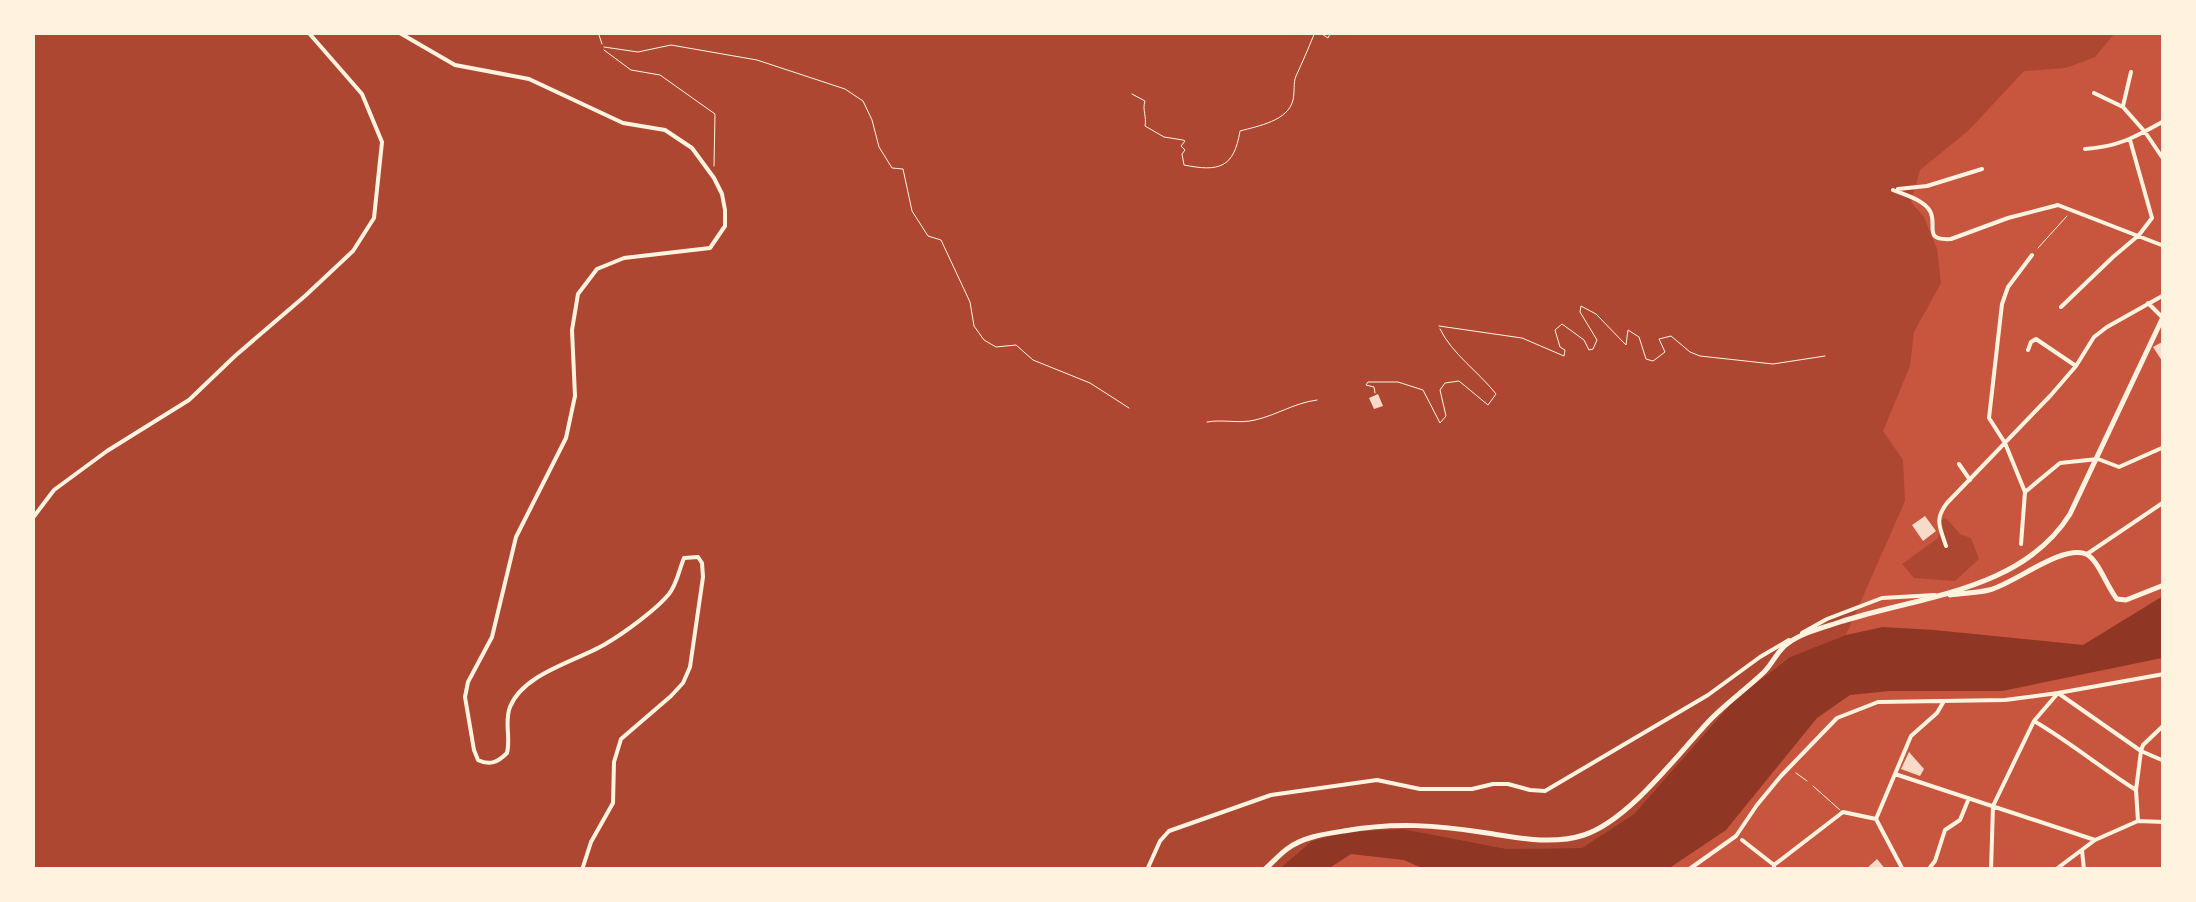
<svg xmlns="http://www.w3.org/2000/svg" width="2196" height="902" font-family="'DM Sans',sans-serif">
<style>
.green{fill:#ae4732}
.water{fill:#8f3625}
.building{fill:#f7dbc8}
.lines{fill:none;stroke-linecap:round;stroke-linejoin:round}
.path{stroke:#fff3e0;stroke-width:1}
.service{stroke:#fff3e0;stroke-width:1}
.minor{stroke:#fff3e0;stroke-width:4}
.tertiary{stroke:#fff3e0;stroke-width:5}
.secondary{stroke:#fff3e0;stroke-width:5}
</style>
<rect width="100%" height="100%" fill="#c8553d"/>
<path class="green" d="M32,33h2083l-20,24 -29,11 -42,3 -56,60 -48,39 -9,32 13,15 13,32 4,34 -27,49 -4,34 -27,65 20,29 2,41 -59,134 -56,22 -55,41 -101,116 -52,34 -75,1 -104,-20 -91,12 -34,29 -1245,-1z
M1946,518l14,16 11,4 8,21 -24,22 -41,-3 -12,-14 36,-26 4,-18z"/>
<path class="water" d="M2163,596l1,61 -2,1 -160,33h-113l-39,4 -33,23 -91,112 -58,39h-244l-20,-9 -53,-6 -23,15 -50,1 34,-29 35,-9 56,-3 104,20 75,-1 52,-34 101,-115 55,-42 56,-22 37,-8 51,3 149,15z"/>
<path class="building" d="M2164,341v23l-11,-17z
M1378,394l5,12 -9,3 -5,-11z
M1925,516l11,15 -13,10 -11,-16z
M1909,752l15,17 -4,7 -19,-7z
M1877,859l9,11h-21z"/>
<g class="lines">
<path class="path" d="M598,32l4,12
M1319,32l9,6 3,-6
M604,47l34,5 33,-7 86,15 88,29 18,12 9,19 7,27 13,21 11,1 9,42 16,25 13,4 29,62 4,24 10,14 12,7 20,-2 17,15 57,23 39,25
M604,50l27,20 29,5 55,39 -1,52
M1132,94l13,7c-3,9 2,16 0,25l19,11 19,3 2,1 -4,5 4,4 -3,4 2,11c35,7 50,3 56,-34 18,-5 48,-10 53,-31 2,-8 0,-17 3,-24 7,-15 13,-29 19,-44
M2038,248l29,-32
M1439,326l83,12 42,18 1,-6 -5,-3 -5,-17 7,-6 22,16 5,10 4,-1 4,-9 -17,-28 1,-6 15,8 30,31 2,-15 11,7 7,22 7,2 12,-9 -6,-13 12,-3 19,16 10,4 73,8 52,-8
M1375,393l-1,-6 -8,-2 2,-3h30l25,8 17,33 6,-7 -6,-26 5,-7 14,-2 29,24 8,-11c-17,-22 -44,-40 -56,-65
M1207,422c16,-3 32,2 48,-2 22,-5 39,-17 62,-20
M1796,773l11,8"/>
<path class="service" d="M1813,786l27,24"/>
<path class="minor" d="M398,32l57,33 74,14 94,44 42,7 27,18 22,30 8,16 3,16v16l-15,22 -86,10 -27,11 -19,25 -6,36 3,66 -9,42 -50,99 -24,100 -24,45 -3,15 9,53 4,10c12,6 20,2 29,-7 4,-15 -3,-31 3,-46 13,-34 68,-46 97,-64 17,-10 50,-34 62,-49 8,-10 10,-24 15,-36l14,-1 4,6 1,14 -13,90 -7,16 -12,13 -50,43 -7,23 -1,41 -22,39 -9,28
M2094,93l29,14 22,25 19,28
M2123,106l8,-34
M2085,149c33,-2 50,-12 79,-28
M1898,189l29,-3 55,-17
M1893,190c12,5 31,10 37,21 8,14 -8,30 21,28l57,-21 50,-13 106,41
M2148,303l14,14
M2061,307l52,-50 26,-22 13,-17 -22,-78
M2028,350l3,-8 5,-3 40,27
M1959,464l11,16
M2025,492l35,-29 38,-4 21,8 45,-20
M32,519l22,-29 53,-39 82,-51 46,-44 70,-60 48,-45 21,-33 8,-76 -20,-48 -54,-62
M2021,544l4,-52 -20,-49 -16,-25 13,-114 6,-17 24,-32
M1946,546c-6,-19 -12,-26 1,-43l104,-108 25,-29 18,-29 13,-10 57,-32
M2087,554l77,-52
M1802,633l25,-14 55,-21 53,-3
M2034,721c36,21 67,47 102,69
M1895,774l200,66
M2138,821l-2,-31 5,-39 2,-6 21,-20
M1742,840l32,25
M2082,850l2,20
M1147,870l13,-29 9,-10 102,-36 106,-15 43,9h52l21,-5h15l22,6 15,1 163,-96 52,-38 29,-17
M1688,870l48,-34 21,-31 24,-29 56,-58 41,-16 127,-2 53,-7 106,-19
M1774,870v-5l69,-53 33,7
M1903,870l-27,-51 35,-83 26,-23 7,-12
M1928,870l7,-9 10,-31 15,-10 9,-22
M1991,870l2,-64 41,-85 24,-28 83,58 23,10
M2055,870l40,-30 43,-19 26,1"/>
<path class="tertiary" d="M1950,595c13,-2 27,-2 39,-5 25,-6 73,-46 97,-36 12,5 22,35 31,45l9,1 38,-15"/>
<path class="secondary" d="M1264,870c8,-7 15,-15 23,-21 16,-12 37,-15 57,-18 51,-9 92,-6 143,2 32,5 66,12 97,2 46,-15 94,-82 128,-117 16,-16 34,-29 51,-45 9,-8 14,-22 24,-29 15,-12 39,-17 56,-23 78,-25 179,-30 227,-107l94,-199"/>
</g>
<rect width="2196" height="902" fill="none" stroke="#fff3e0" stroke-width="70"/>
</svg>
